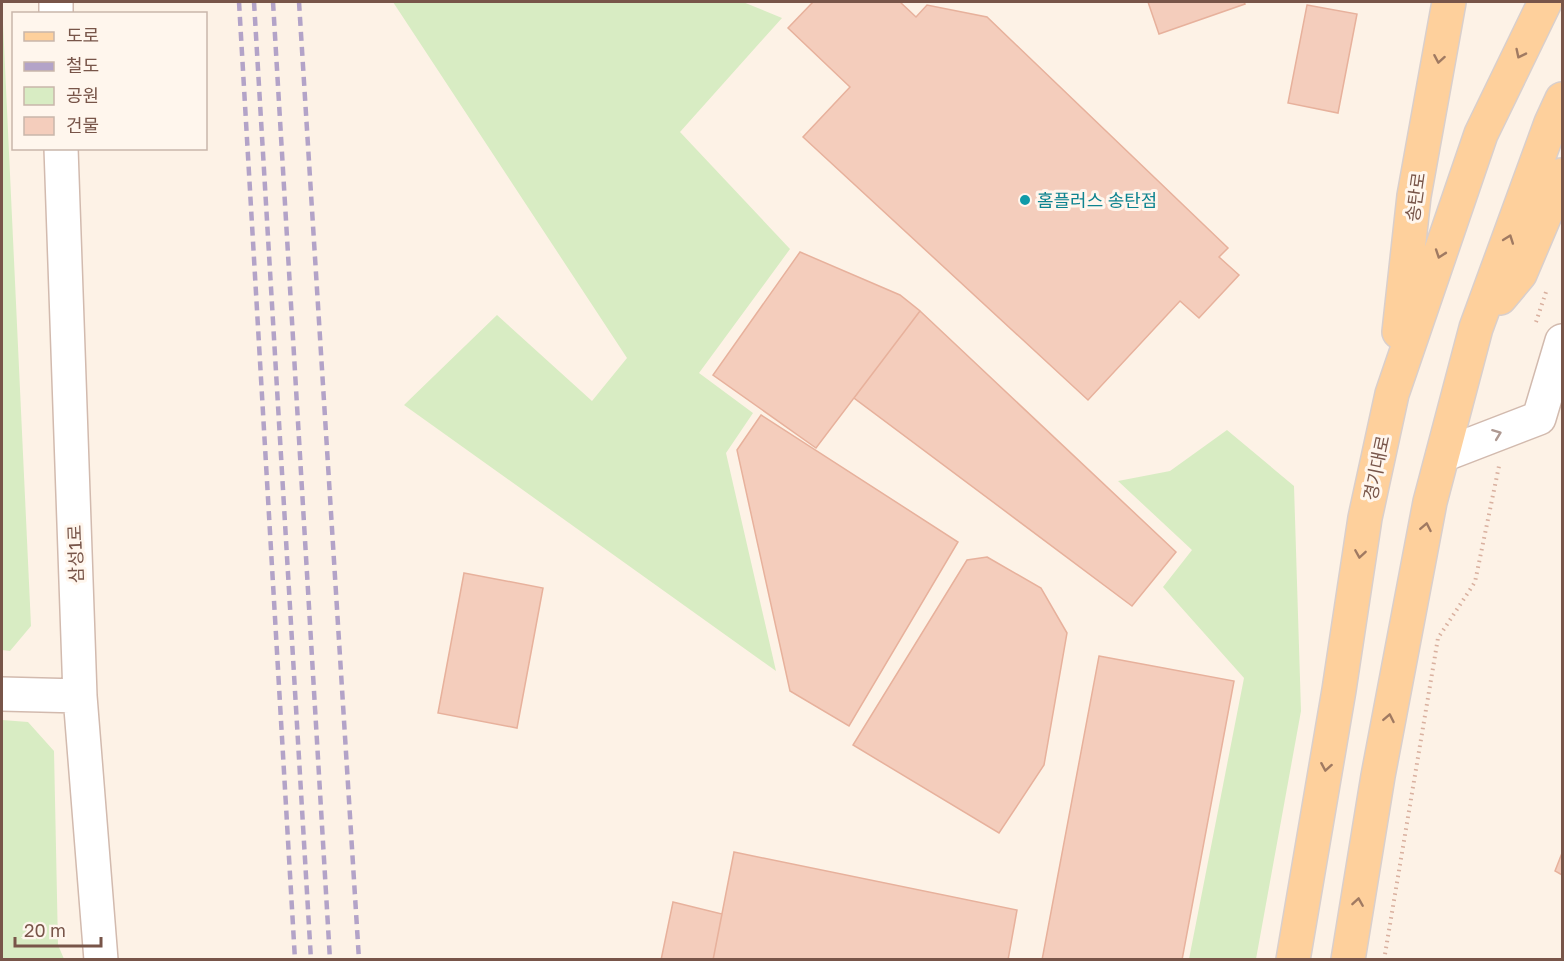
<svg xmlns="http://www.w3.org/2000/svg" width="1564" height="961" font-family="'Golos Text','Noto Sans KR',sans-serif">
<style>
.green{fill:#d8ecc3}
.building{fill:#f4cdbc;stroke:#e7b19c;stroke-width:1.5}
.lines{fill:none;stroke-linecap:round;stroke-linejoin:round}
.minor-casing{stroke:#d2baae;stroke-width:36}
.major-casing{stroke:#d9cfcc;stroke-width:36}
.path{stroke:#d9b09f;stroke-width:4;stroke-dasharray:1.5 4.5;stroke-linecap:butt}
.minor{stroke:#fff;stroke-width:33}
.major{stroke:#fed09c;stroke-width:33}
.rail{stroke:#b3a3c8;stroke-width:4.5;stroke-dasharray:9 6;stroke-linecap:butt}
.oneway{stroke:#a07a62}
.oneway2{stroke:#ae9992}
.culture-dot{fill:#0f9aa8;stroke:#fff6ed;stroke-width:2}
.labels{text-anchor:middle;dominant-baseline:central;stroke-width:6;stroke-linejoin:round;paint-order:stroke}
.street-label{font-size:18px;fill:#785549;stroke:#fff6ed}
.culture-label{font-size:18px;fill:#0d838f;stroke:#fff6ed;text-anchor:start}
</style>
<rect width="100%" height="100%" fill="#fdf2e6"/>
<path class="green" d="M2,2l29,624 -21,25 -8,-1z
M393,2h350l39,16 -102,114 110,117 -91,124 54,40 -27,40 50,218 -372,-266 93,-90 95,86 35,-43z
M1227,430l67,56 7,225 -45,248h-67l55,-281 -81,-91 29,-37 -74,-69 52,-10z
M2,720l26,2 26,29 4,194 6,14h-62z"/>
<path class="building" d="M813,2h87l16,15 11,-12 60,12 241,231 -9,9 20,18 -40,43 -19,-17 -92,99 -285,-263 47,-50 -62,-59z
M1148,2h96l1,2 -86,30z
M1307,5l50,9 -19,99 -50,-10z
M800,252l100,43 20,16 -104,137 -103,-73z
M920,311l256,241 -44,54 -278,-208z
M761,415l197,127 -109,184 -59,-35 -53,-241z
M987,557l54,31 26,45 -23,132 -45,68 -146,-88 114,-185z
M464,573l79,15 -26,140 -79,-15z
M1099,656l135,25 -52,279h-140z
M734,852l283,58 -9,50h-295z
M1562,853v22l-7,-4z
M673,902l49,12 -9,46h-52z"/>
<g class="lines">
<defs>
<path id="minor" d="M56,2v12
M61,148l19,548 21,264
M1443,455l96,-37 23,-77
M2,694l78,2"/>
<path id="major" d="M1500,298l20,-24 42,-99
M1399,332l15,-136 35,-194
M1293,960l46,-270 26,-172 27,-124 89,-260 64,-132
M1348,960l30,-184 52,-274 46,-174 75,-205 11,-24"/>
</defs>
<use href="#minor" class="minor-casing"/>
<use href="#major" class="major-casing"/>
<path class="path" d="M1536,322l10,-30
M1384,960l54,-322 37,-56 24,-116"/>
<use href="#minor" class="minor"/>
<use href="#major" class="major"/>
<path class="rail" d="M239,2l56,958
M254,2l57,958
M273,2l57,958
M299,2l60,958"/>
</g>
<defs><path id="oneway-chevron" d="M-2-3.5L2.5 0L-2 3.5" fill="none" stroke-width="1.6" stroke-linecap="round" stroke-linejoin="round" transform="scale(1.5)"/></defs>
<g class="oneway">
<use href="#oneway-chevron" transform="translate(1520 54) rotate(116)"/>
<use href="#oneway-chevron" transform="translate(1439 59) rotate(100)"/>
<use href="#oneway-chevron" transform="translate(1509 239) rotate(-70)"/>
<use href="#oneway-chevron" transform="translate(1440 254) rotate(109)"/>
<use href="#oneway-chevron" transform="translate(1426 527) rotate(-79)"/>
<use href="#oneway-chevron" transform="translate(1360 554) rotate(99)"/>
<use href="#oneway-chevron" transform="translate(1389 718) rotate(-79)"/>
<use href="#oneway-chevron" transform="translate(1326 767) rotate(100)"/>
<use href="#oneway-chevron" transform="translate(1358 902) rotate(-81)"/>
</g>
<use class="oneway2" href="#oneway-chevron" transform="translate(1497 434) rotate(-21)"/>
<circle class="culture-dot" cx="1025" cy="200" r="6"/>
<g class="labels">
<g class="street-label">
<text transform="translate(1415 197) rotate(-82)">송탄로</text>
<text transform="translate(1376 468) rotate(-78)">경기대로</text>
<text transform="translate(75 554) rotate(-92)">삼성1로</text>
</g>
<g class="culture-label">
<text x="1037" y="200">홈플러스 송탄점</text>
</g>
</g>
<rect width="1564" height="961" fill="none" stroke="#785549" stroke-width="6"/>
<rect x="12" y="12" width="195" height="138" fill="#fff6ed" stroke="#c9b6ab" stroke-width="1.5"/>
<rect x="24" y="32" width="30" height="9" fill="#fed09c" stroke="#c9b6ab" stroke-width="1.5"/>
<text x="66" y="42" font-size="18" fill="#785549">도로</text>
<rect x="24" y="62" width="30" height="9" fill="#b3a3c8" stroke="#c9b6ab" stroke-width="1.5"/>
<text x="66" y="72" font-size="18" fill="#785549">철도</text>
<rect x="24" y="87" width="30" height="18" fill="#d8ecc3" stroke="#c9b6ab" stroke-width="1.5"/>
<text x="66" y="102" font-size="18" fill="#785549">공원</text>
<rect x="24" y="117" width="30" height="18" fill="#f4cdbc" stroke="#c9b6ab" stroke-width="1.5"/>
<text x="66" y="132" font-size="18" fill="#785549">건물</text>
<path d="M15 937v9h86v-9" fill="none" stroke="#785549" stroke-width="3"/>
<text x="24" y="937" font-size="18" fill="#785549" stroke="#fff6ed" stroke-width="4.5" paint-order="stroke">20 m</text>
</svg>
